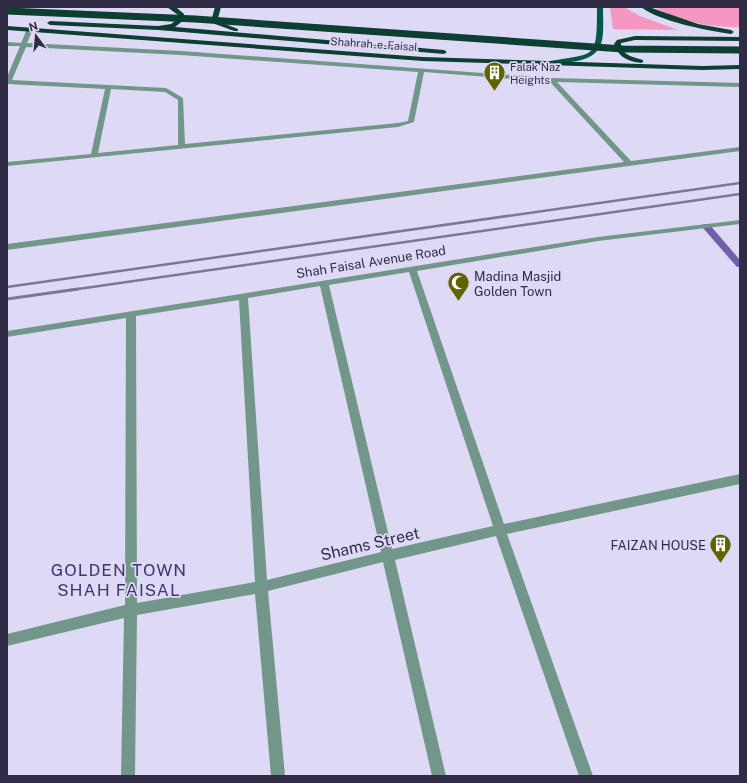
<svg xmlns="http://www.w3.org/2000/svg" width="747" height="783" font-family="'Public Sans',sans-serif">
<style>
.green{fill:#f697c1}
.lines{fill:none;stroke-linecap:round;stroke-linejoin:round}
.stream{fill:#7160a9;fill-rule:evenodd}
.minor{fill:#73968a;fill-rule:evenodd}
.major{fill:#035947;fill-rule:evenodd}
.highway{fill:#0d3e32;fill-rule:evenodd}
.rail-far1{stroke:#7c7792;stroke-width:2.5}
.rail{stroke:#7c7792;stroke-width:3}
.highway-bridge{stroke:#0d3e32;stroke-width:7}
.labels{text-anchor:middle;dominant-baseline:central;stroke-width:3.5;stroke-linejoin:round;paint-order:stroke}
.far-street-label{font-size:11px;fill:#312c46;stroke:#dedaf5}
.far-poi-label{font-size:11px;fill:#312c46;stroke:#dedaf5;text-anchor:start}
.street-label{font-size:13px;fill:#312c46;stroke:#dedaf5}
.poi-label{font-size:13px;fill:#312c46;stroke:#dedaf5;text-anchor:start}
.near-street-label{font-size:16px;fill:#312c46;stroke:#dedaf5}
.near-neighbourhood-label{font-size:17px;letter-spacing:1px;fill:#42356c;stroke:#dedaf5}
</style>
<rect width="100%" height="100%" fill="#dedaf5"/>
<path class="green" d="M610,7h14l16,9 38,14 -65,-1z
M654,7h86v20c-34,0 -55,-5 -86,-20z"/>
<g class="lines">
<path class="stream" d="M703,224h6l31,36v7h-3l-34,-39z"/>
<path class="minor" d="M30,27l3,2 -6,14 154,8 371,27 188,5v4l-183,-5 74,79 109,-14v4l-733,99v-6l617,-82 -74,-80 -126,-10 -10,50 -16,5 -391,39v-4l84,-8 14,-65 -98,-5v-7l13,-31h-13v-4l14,1 6,-14zM26,47l155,8 237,17 -10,49 -10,2 -213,21 -2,-46 -17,-10 -154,-8zM111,89l54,3 13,8v45l-80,8z
M740,220v4l-142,17 -181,30 87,253 236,-50v10l-233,50 86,242h-14l-83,-240 -101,24 51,216h-14l-49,-214 -115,29 17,185h-14l-16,-182 -118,21 -2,161h-14l3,-158 -117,28v-12l118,-29 1,-287 -119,19v-6l591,-94zM409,272l84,254 -101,23 -63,-264zM320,286l61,266 -114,28 -19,-282zM239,300l16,282 -118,21 -1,-287z"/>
<path class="major" d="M597,7h6c0,31 5,50 -32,55 -8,1 -17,3 -25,2v-2c49,-10 51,1 51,-55z"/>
<path class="highway" d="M167,7l10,1 7,6v6l-9,7 269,23 3,2 -3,2 -286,-24 -108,-5 -3,-2 3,-2 108,5 13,-2 7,-5v-4z
M215,7h6l-3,11 2,4 18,7v2h-4l-19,-7 -3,-6z
M641,7h8l49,17 33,6 3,2 -3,2c-22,-3 -73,-13 -90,-27z
M7,26l416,31 279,9 38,-1v4l-38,1 -279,-9 -416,-31z
M635,36l105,1v4l-105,-1 -14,3c-1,12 13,14 22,17v2l-2,1c-13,-2 -22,-5 -27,-19l3,-4z"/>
<path class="rail-far1" d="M7,287l733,-104
M71,290l669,-96"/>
<path class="rail" d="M7,299l71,-10"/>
<path class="highway-bridge" d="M7,11l188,8 428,30 117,1"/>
</g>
<defs>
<symbol id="building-pin" viewBox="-11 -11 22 30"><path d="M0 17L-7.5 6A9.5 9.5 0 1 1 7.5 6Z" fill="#606400" stroke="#dedaf5"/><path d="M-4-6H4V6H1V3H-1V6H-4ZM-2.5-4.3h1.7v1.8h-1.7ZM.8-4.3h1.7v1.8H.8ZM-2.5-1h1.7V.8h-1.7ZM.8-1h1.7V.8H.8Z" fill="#fff"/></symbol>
<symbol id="mosque-pin" viewBox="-11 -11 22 30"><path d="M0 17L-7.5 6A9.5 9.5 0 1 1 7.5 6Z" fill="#606400" stroke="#dedaf5"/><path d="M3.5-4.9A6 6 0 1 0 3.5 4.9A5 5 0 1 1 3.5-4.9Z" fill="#fff"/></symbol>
</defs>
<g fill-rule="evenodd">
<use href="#building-pin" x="482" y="60" width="25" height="34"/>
<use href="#mosque-pin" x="446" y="270" width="25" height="34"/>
<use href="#building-pin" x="708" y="532" width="25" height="34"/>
</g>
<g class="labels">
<g class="far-street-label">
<text transform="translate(374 44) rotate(4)">Shahrah-e-Faisal</text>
</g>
<g class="far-poi-label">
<text x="510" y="67">Falak Naz<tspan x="510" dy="13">Heights</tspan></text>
</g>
<g class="street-label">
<text transform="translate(371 262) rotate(-9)">Shah Faisal Avenue Road</text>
</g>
<g class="poi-label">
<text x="474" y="276">Madina Masjid<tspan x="474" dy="15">Golden Town</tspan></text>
<text x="706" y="545" text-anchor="end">FAIZAN HOUSE</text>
</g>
<g class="near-street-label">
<text transform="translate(370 544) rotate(-13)">Shams Street</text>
</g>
<g class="near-neighbourhood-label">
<text x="119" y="570">GOLDEN TOWN<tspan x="119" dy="20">SHAH FAISAL</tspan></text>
</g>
</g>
<rect width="747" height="783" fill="none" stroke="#312c46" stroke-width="16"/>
<g transform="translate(36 36) rotate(344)" stroke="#dedaf5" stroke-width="3" paint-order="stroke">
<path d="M0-3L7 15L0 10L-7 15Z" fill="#312c46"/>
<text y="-6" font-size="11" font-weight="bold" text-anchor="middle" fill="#312c46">N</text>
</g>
</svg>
